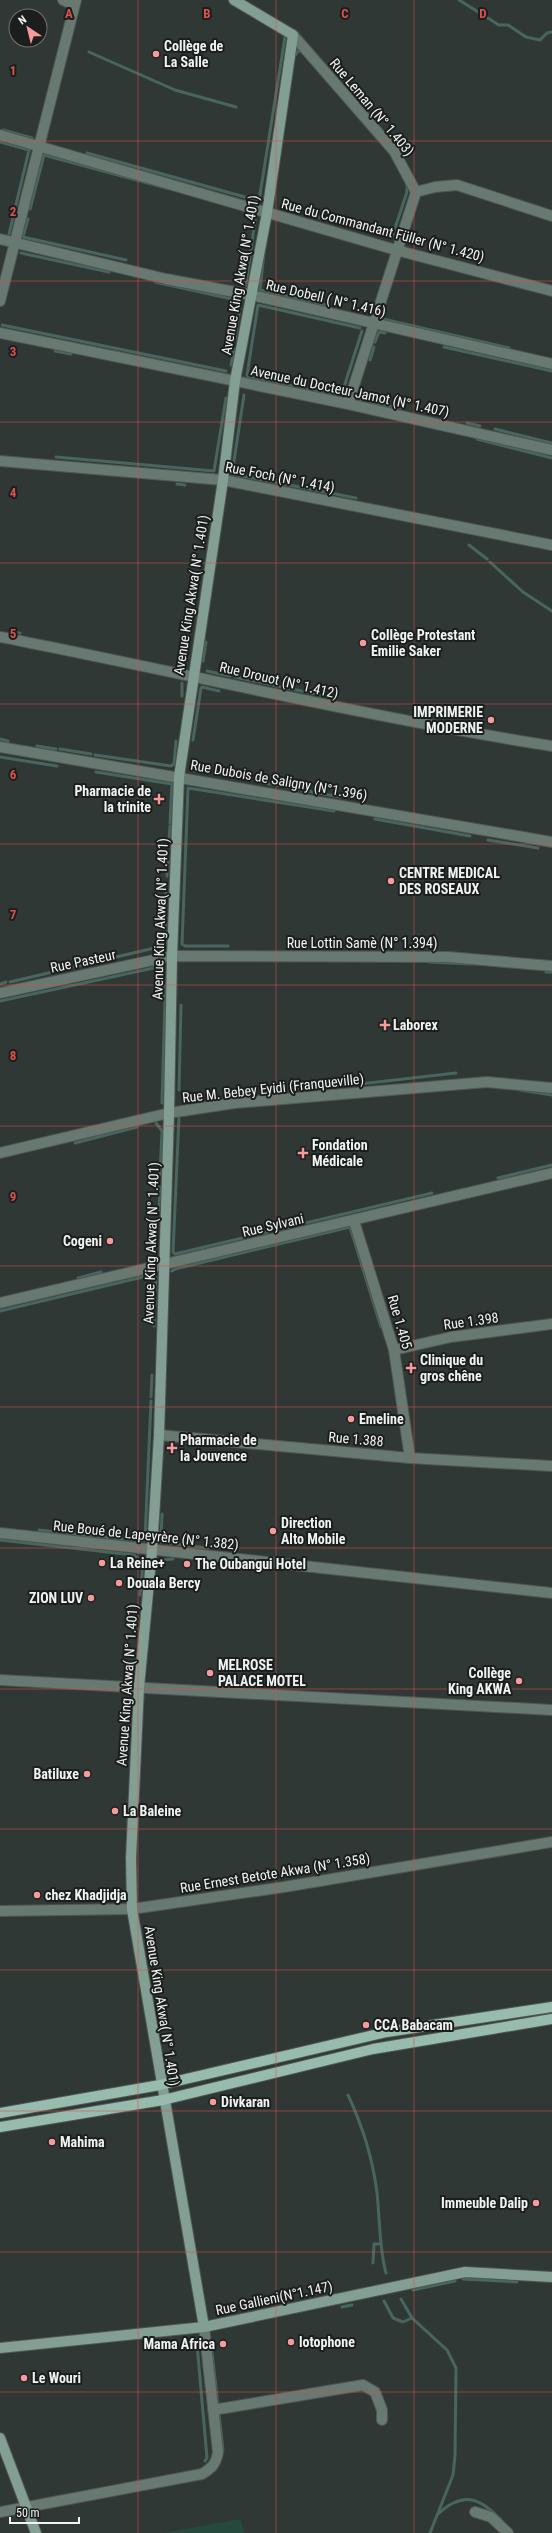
<svg xmlns="http://www.w3.org/2000/svg" width="552" height="2533" font-family="'Roboto Condensed',sans-serif">
<style>
.green{fill:#254a3d}
.lines{fill:none;stroke-linecap:round;stroke-linejoin:round}
.stream{stroke:#48665d;stroke-width:3}
.street-casing{stroke:#4f5653;stroke-width:12}
.secondary-casing{stroke:#4f5653;stroke-width:12}
.primary-casing{stroke:#4f5653;stroke-width:12}
.street{stroke:#687972;stroke-width:10}
.secondary{stroke:#839e93;stroke-width:10}
.primary{stroke:#97bbad;stroke-width:10}
.grid{fill:none;stroke:#db5150;stroke-width:1;stroke-opacity:0.55}
.poi-dot{fill:#f59b9c;stroke:#1b1e1d;stroke-width:1.5}
.labels{text-anchor:middle;dominant-baseline:central;stroke-width:4;stroke-linejoin:round;paint-order:stroke}
.poi-label{font-size:14px;font-weight:bold;fill:#eff3f1;stroke:#1b1e1d;text-anchor:start}
.street-label{font-size:14px;fill:#eff3f1;stroke:#1b1e1d}
.grid-label{font-size:13px;text-anchor:middle;font-weight:bold;fill:#db5150;stroke:#1b1e1d;stroke-width:4;stroke-linejoin:round;paint-order:stroke}
</style>
<rect width="100%" height="100%" fill="#303835"/>
<path class="green" d="M241,2519l3,14h-80z"/>
<g class="lines">
<path class="stream" d="M459,0l40,25h9l18,12 14,3 7,-7 5,-1
M89,52l86,38 61,17
M294,57l4,-6h5
M3,130l29,8
M0,142l29,8 -20,84
M87,153l172,48 26,-164
M30,209l14,-54 122,33
M315,216l77,21 15,-45v-9
M28,219l-5,18 103,23
M21,253l88,19
M264,253l-4,37 66,15
M155,282l86,19 -6,38
M246,285l10,-72
M383,319l126,29
M2,325l224,46
M375,342l4,-10 6,1
M444,347l108,24
M55,351l16,3
M370,360l4,-13
M231,365l3,-16
M247,375l11,-70 102,23
M248,377l89,18
M344,387l18,-56
M244,395l-12,79 124,24
M360,400l41,8
M467,423l13,3
M495,429l57,14
M477,439l75,19
M56,457l158,14 12,-73
M177,484l8,1
M469,545l18,14
M490,562l33,30 29,19
M12,632l8,1
M203,661l3,-19
M207,671l23,5
M235,677l95,20
M202,687l17,4
M182,696v-13
M0,739l8,2
M193,740l8,-52
M37,746l19,3
M60,749l31,5
M95,755l76,11 3,-2 2,-23
M0,757l57,9
M194,771h8
M96,772l76,12 -2,39
M259,782l81,15
M375,819l95,17
M169,840l1,-14
M488,840l50,8
M168,866v-8
M167,876v-7
M228,946h-43l-3,-2 6,-156 146,23
M332,946h7
M429,962l43,2
M546,972h6
M10,982l153,-36 2,-2 1,-51
M0,984l6,-2
M0,1001l163,-35 2,34 -3,103
M351,1085l105,-12
M298,1088h11
M179,1090l2,-85
M520,1090l32,5
M179,1116l-6,136 2,2 257,-61
M156,1123l6,8 -2,44
M75,1143l62,-16
M498,1178l54,-13
M159,1210l1,-23
M172,1271l3,-2 175,-42 31,100
M78,1278l23,-6
M155,1292l1,-15
M155,1307v-9
M0,1311l147,-35
M154,1326v-13
M151,1397l1,-22
M162,1514l-1,28 46,6
M39,1530l101,11 5,-1 6,-139
M0,1540l134,15 9,9 -3,31
M161,1560l12,-1
M348,2095c14,30 25,65 29,98 3,27 2,54 9,80
M373,2263l1,-19h6
M463,2279l54,3
M413,2290l42,-9
M401,2299l11,19 35,32 9,18 -1,88 -2,19 -23,58
M384,2301l9,17 10,4 9,-4
M342,2307l10,-2
M197,2344l10,114 -2,3
M212,2352l11,98
M438,2514c26,-24 43,-16 65,8"/>
<defs>
<path id="street" d="M63,0l11,5
M293,35l101,116 22,41 -68,212
M0,135l396,115 156,41
M416,192l19,-5 22,-2 95,31
M0,239l166,40 85,16 301,69
M0,301l76,-301
M0,333l348,71 204,46
M0,461l223,19 329,65
M0,637c184,36 367,80 552,109
M0,747l552,95
M0,993l172,-37 276,1 104,9
M0,1153l169,-40 66,-10 252,-21 65,6
M354,1221l40,129 16,108
M0,1303l552,-130
M394,1350l57,-13 101,-13
M159,1435l251,23 142,8
M0,1533l552,60
M0,1680l552,30
M0,1911l132,-2 152,-22 268,-45
M213,2410l150,-25 12,7 7,18v10
M0,2512l202,-38c10,-6 14,-10 16,-22l-14,-125
M475,2512l16,5 17,16"/>
<path id="secondary" d="M204,2327l-72,-418 -1,-51 8,-171 13,-136 7,-116 10,-322 3,-157 7,-179 44,-297 12,-99 32,-168 26,-178 -59,-35
M0,2348l204,-21 261,-55 87,5
M0,2438l36,95"/>
<path id="primary" d="M0,2113l160,-28 227,-53 165,-25
M0,2127l163,-27 210,-51 179,-30"/>
</defs>
<use href="#street" class="street-casing"/>
<use href="#secondary" class="secondary-casing"/>
<use href="#primary" class="primary-casing"/>
<use href="#street" class="street"/>
<use href="#secondary" class="secondary"/>
<use href="#primary" class="primary"/>
</g>
<path class="grid" d="M138,0v2533M276,0v2533M414,0v2533M0,141h552M0,281h552M0,422h552M0,563h552M0,704h552M0,844h552M0,985h552M0,1126h552M0,1266h552M0,1407h552M0,1548h552M0,1689h552M0,1829h552M0,1970h552M0,2111h552M0,2252h552M0,2392h552"/>
<g class="poi-dot">
<circle cx="156" cy="54" r="4"/>
<circle cx="363" cy="643" r="4"/>
<circle cx="491" cy="720" r="4"/>
<path d="M157 793h4v4h4v4h-4v4h-4v-4h-4v-4h4z"/>
<circle cx="391" cy="881" r="4"/>
<path d="M383 1019h4v4h4v4h-4v4h-4v-4h-4v-4h4z"/>
<path d="M301 1147h4v4h4v4h-4v4h-4v-4h-4v-4h4z"/>
<circle cx="110" cy="1241" r="4"/>
<path d="M409 1362h4v4h4v4h-4v4h-4v-4h-4v-4h4z"/>
<circle cx="351" cy="1419" r="4"/>
<path d="M170 1442h4v4h4v4h-4v4h-4v-4h-4v-4h4z"/>
<circle cx="273" cy="1531" r="4"/>
<circle cx="102" cy="1563" r="4"/>
<circle cx="187" cy="1564" r="4"/>
<circle cx="119" cy="1583" r="4"/>
<circle cx="91" cy="1598" r="4"/>
<circle cx="210" cy="1673" r="4"/>
<circle cx="519" cy="1681" r="4"/>
<circle cx="87" cy="1774" r="4"/>
<circle cx="115" cy="1811" r="4"/>
<circle cx="37" cy="1895" r="4"/>
<circle cx="366" cy="2025" r="4"/>
<circle cx="213" cy="2102" r="4"/>
<circle cx="52" cy="2142" r="4"/>
<circle cx="536" cy="2203" r="4"/>
<circle cx="291" cy="2342" r="4"/>
<circle cx="223" cy="2344" r="4"/>
<circle cx="24" cy="2378" r="4"/>
</g>
<g class="labels">
<g class="poi-label">
<text x="164" y="46">Collège de<tspan x="164" dy="16">La Salle</tspan></text>
<text x="371" y="635">Collège Protestant<tspan x="371" dy="16">Emilie Saker</tspan></text>
<text x="483" y="712" text-anchor="end">IMPRIMERIE<tspan x="483" dy="16">MODERNE</tspan></text>
<text x="151" y="791" text-anchor="end">Pharmacie de<tspan x="151" dy="16">la trinite</tspan></text>
<text x="399" y="873">CENTRE MEDICAL<tspan x="399" dy="16">DES ROSEAUX</tspan></text>
<text x="393" y="1025">Laborex</text>
<text x="312" y="1145">Fondation<tspan x="312" dy="16">Médicale</tspan></text>
<text x="102" y="1241" text-anchor="end">Cogeni</text>
<text x="420" y="1360">Clinique du<tspan x="420" dy="16">gros chêne</tspan></text>
<text x="359" y="1419">Emeline</text>
<text x="180" y="1440">Pharmacie de<tspan x="180" dy="16">la Jouvence</tspan></text>
<text x="281" y="1523">Direction<tspan x="281" dy="16">Alto Mobile</tspan></text>
<text x="110" y="1563">La Reine+</text>
<text x="195" y="1564">The Oubangui Hotel</text>
<text x="127" y="1583">Douala Bercy</text>
<text x="83" y="1598" text-anchor="end">ZION LUV</text>
<text x="218" y="1665">MELROSE<tspan x="218" dy="16">PALACE MOTEL</tspan></text>
<text x="511" y="1673" text-anchor="end">Collège<tspan x="511" dy="16">King AKWA</tspan></text>
<text x="79" y="1774" text-anchor="end">Batiluxe</text>
<text x="123" y="1811">La Baleine</text>
<text x="45" y="1895">chez Khadjidja</text>
<text x="374" y="2025">CCA Babacam</text>
<text x="221" y="2102">Divkaran</text>
<text x="60" y="2142">Mahima</text>
<text x="528" y="2203" text-anchor="end">Immeuble Dalip</text>
<text x="299" y="2342">lotophone</text>
<text x="215" y="2344" text-anchor="end">Mama Africa</text>
<text x="32" y="2378">Le Wouri</text>
</g>
<g class="street-label">
<text transform="translate(372 107) rotate(50)">Rue Leman (N° 1.403)</text>
<text transform="translate(383 230) rotate(15)">Rue du Commandant Füller (N° 1.420)</text>
<text transform="translate(240 275) rotate(-80)">Avenue King Akwa( N° 1.401)</text>
<text transform="translate(326 298) rotate(13)">Rue Dobell ( N° 1.416)</text>
<text transform="translate(350 391) rotate(12)">Avenue du Docteur Jamot (N° 1.407)</text>
<text transform="translate(280 477) rotate(11)">Rue Foch (N° 1.414)</text>
<text transform="translate(191 595) rotate(-81)">Avenue King Akwa( N° 1.401)</text>
<text transform="translate(279 680) rotate(13)">Rue Drouot (N° 1.412)</text>
<text transform="translate(279 780) rotate(10)">Rue Dubois de Saligny (N°1.396)</text>
<text transform="translate(160 919) rotate(-88)">Avenue King Akwa( N° 1.401)</text>
<text x="362" y="943">Rue Lottin Samè (N° 1.394)</text>
<text transform="translate(83 961) rotate(-12)">Rue Pasteur</text>
<text transform="translate(273 1088) rotate(-6)">Rue M. Bebey Eyidi (Franqueville)</text>
<text transform="translate(273 1225) rotate(-13)">Rue Sylvani</text>
<text transform="translate(151 1243) rotate(-88)">Avenue King Akwa( N° 1.401)</text>
<text transform="translate(471 1321) rotate(-8)">Rue 1.398</text>
<text transform="translate(400 1322) rotate(74)">Rue 1.405</text>
<text transform="translate(356 1439) rotate(5)">Rue 1.388</text>
<text transform="translate(146 1535) rotate(6)">Rue Boué de Lapeyrère (N° 1.382)</text>
<text transform="translate(127 1685) rotate(-86)">Avenue King Akwa( N° 1.401)</text>
<text transform="translate(275 1873) rotate(-9)">Rue Ernest Betote Akwa (N° 1.358)</text>
<text transform="translate(162 2006) rotate(81)">Avenue King Akwa( N° 1.401)</text>
<text transform="translate(274 2298) rotate(-12)">Rue Gallieni(N°1.147)</text>
</g>
</g>
<g class="grid-label">
<text x="69" y="18">A</text>
<text x="207" y="18">B</text>
<text x="345" y="18">C</text>
<text x="483" y="18">D</text>
<text x="13" y="75">1</text>
<text x="13" y="216">2</text>
<text x="13" y="356">3</text>
<text x="13" y="497">4</text>
<text x="13" y="638">5</text>
<text x="13" y="779">6</text>
<text x="13" y="919">7</text>
<text x="13" y="1060">8</text>
<text x="13" y="1201">9</text>
</g>
<g transform="translate(28 28) rotate(325)"><circle r="19" fill="#1b1e1d" stroke="#707372"/>
<path d="M0-3L7 15L0 10L-7 15Z" fill="#f59b9c"/>
<text y="-6" font-size="11" font-weight="bold" text-anchor="middle" fill="#eff3f1">N</text>
</g>
<path d="M10 2517v6h69v-6" fill="none" stroke="#eff3f1" stroke-width="2"/>
<text x="16" y="2517" font-size="12" fill="#eff3f1" stroke="#1b1e1d" stroke-width="3" paint-order="stroke">50 m</text>
</svg>
